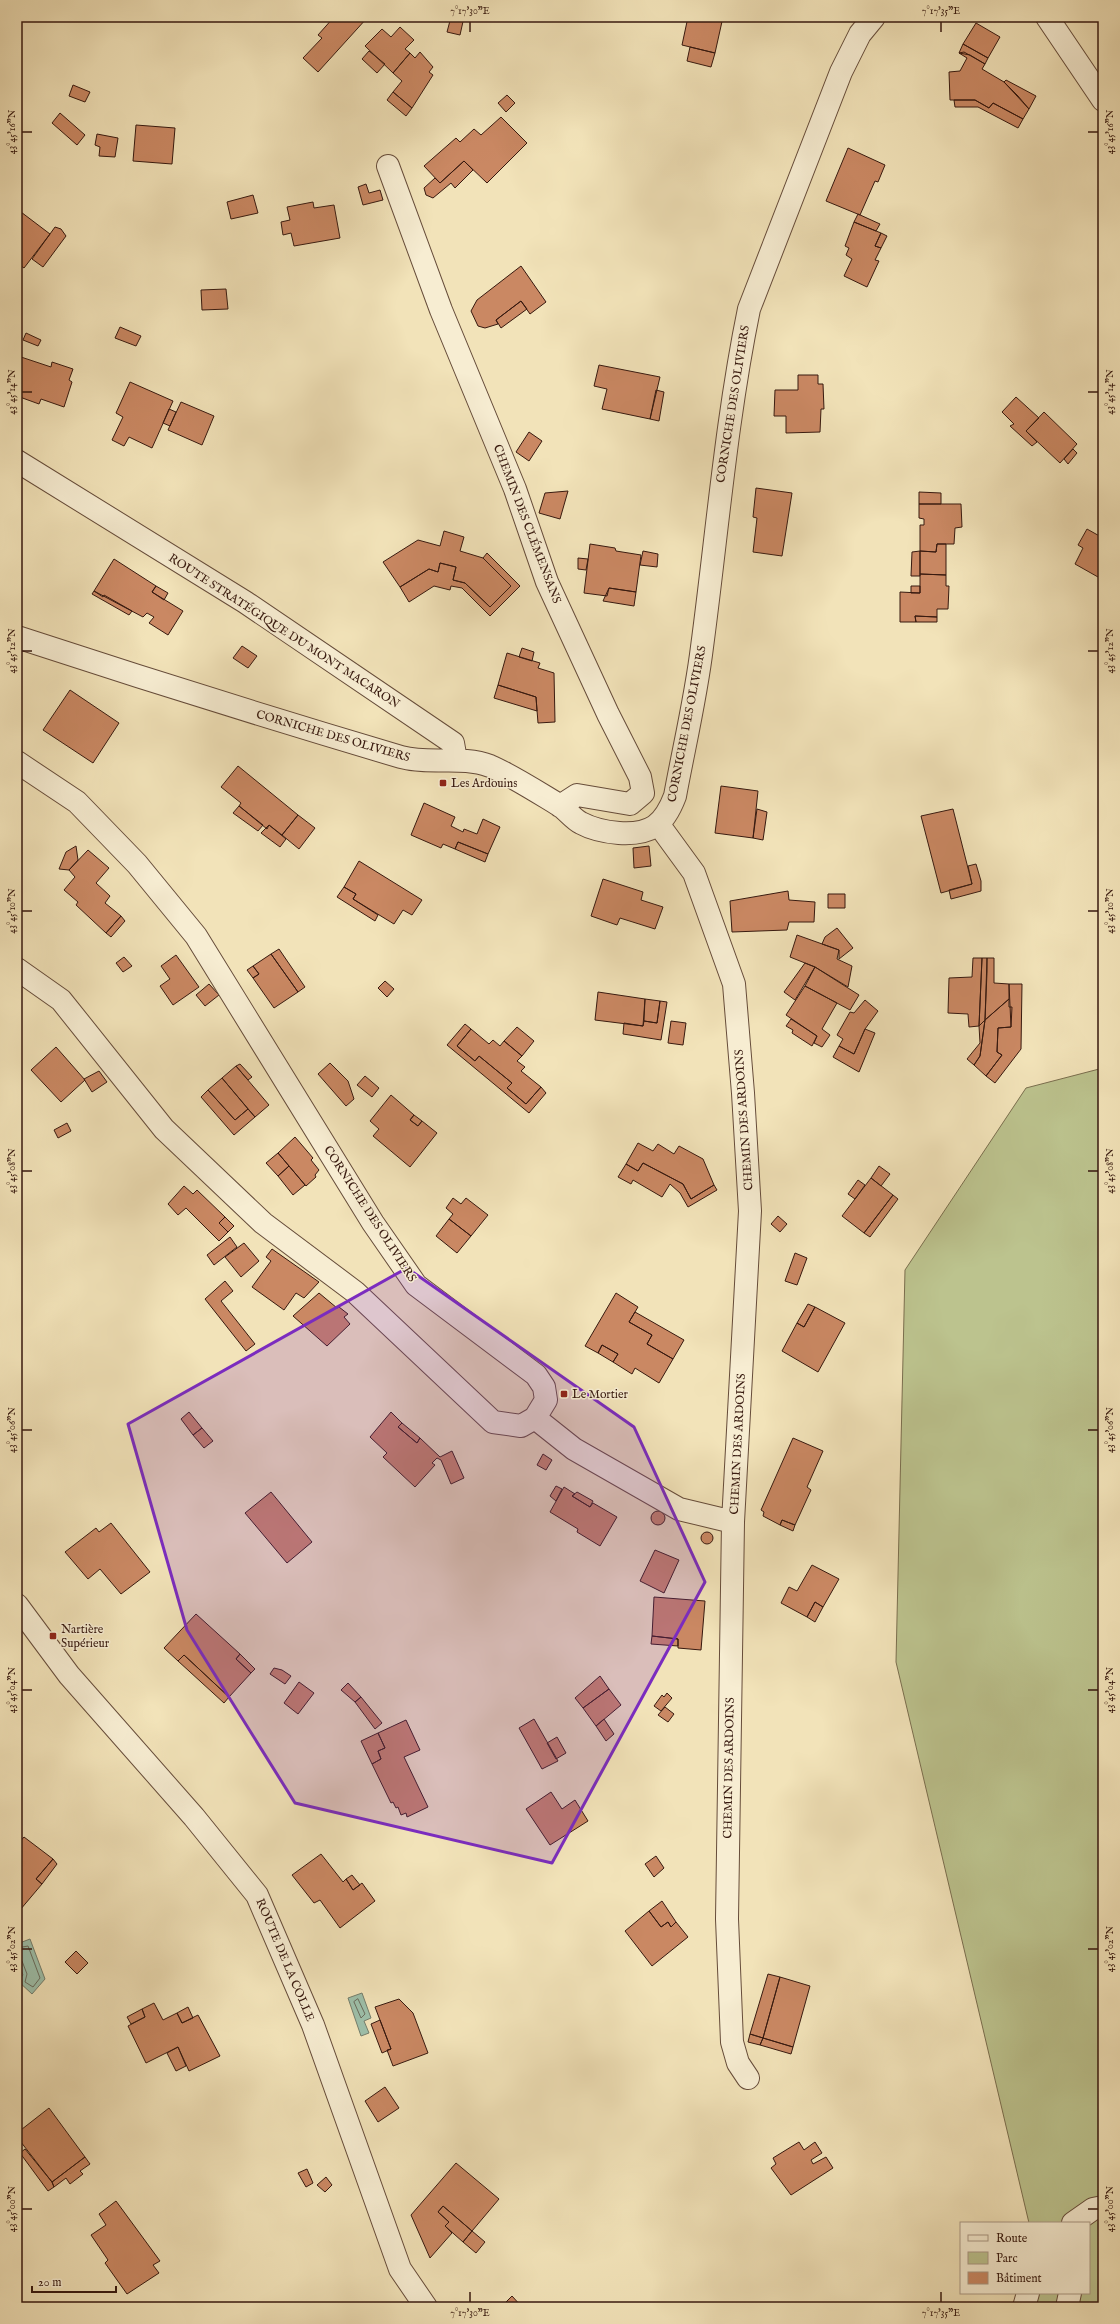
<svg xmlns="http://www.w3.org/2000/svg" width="1120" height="2324" font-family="'IM FELL English',serif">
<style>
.green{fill:#bcc38e;stroke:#7a6e4e}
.water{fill:#9dbfa9;stroke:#747d6b}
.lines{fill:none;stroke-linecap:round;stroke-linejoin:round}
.shore{stroke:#6a6c5c;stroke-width:1}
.building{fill:#ca8863;stroke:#37190f}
.minor-casing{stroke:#664c3a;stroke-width:24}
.minor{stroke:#f7edd2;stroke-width:22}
.marked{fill:#7b2cbf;fill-opacity:0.2;stroke:#7b2cbf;stroke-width:3;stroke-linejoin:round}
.ticks{fill:none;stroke:#37190f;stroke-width:1.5}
.poi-dot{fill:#8f2418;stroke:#f7edd2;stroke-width:1.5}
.labels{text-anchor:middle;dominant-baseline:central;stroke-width:3;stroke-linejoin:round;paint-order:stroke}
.street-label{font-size:12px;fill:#37190f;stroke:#f7edd2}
.poi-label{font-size:12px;fill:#37190f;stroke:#f7edd2;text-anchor:start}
.neatline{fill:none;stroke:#37190f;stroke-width:1.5}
.ticks-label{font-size:10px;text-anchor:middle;fill:#37190f}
</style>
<rect width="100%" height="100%" fill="#f2e3b9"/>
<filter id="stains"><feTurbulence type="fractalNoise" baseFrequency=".005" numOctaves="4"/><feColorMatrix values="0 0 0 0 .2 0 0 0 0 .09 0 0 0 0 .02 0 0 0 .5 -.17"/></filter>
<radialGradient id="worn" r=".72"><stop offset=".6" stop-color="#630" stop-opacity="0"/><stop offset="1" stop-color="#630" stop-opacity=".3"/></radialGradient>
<path class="green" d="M1103,1068v1239h-82l2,-14h66v-70h-60l-133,-561 9,-392 121,-182z"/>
<path class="water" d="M30,1939l15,40 -13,15 -14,-13 5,-6 -6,-16v-15z
M362,1993l9,25 -7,3 5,12 -8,3 -13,-38z"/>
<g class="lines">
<path class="shore" d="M17,1948l11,-2 12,32 -7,9 -8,-5 2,-8 -5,-13 -5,-2
M358,1999l7,15 -4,4 -7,-16z"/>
</g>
<path class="building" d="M334,17l33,1 -49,54 -15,-14 19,-20 -4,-3z
M451,17h13l-4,18 -13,-3z
M688,17h35l-8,36 -33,-8z
M976,23l24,14 -12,21 -25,-14z
M400,27l14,13 -9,9 5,4 -17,20 -28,-27 17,-17 9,8z
M963,44l25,14 -3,6 -15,-9 -11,-2z
M690,47l25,6 -4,14 -24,-6z
M369,51l16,13 -8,9 -15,-14z
M420,52l13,15 -4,5 4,3 -21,33 -19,-16 9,-11 -9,-8 17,-20 5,5z
M964,52l21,12 -3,5 22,13 14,14 11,13 -6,10 -30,-16 -4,5 -14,-8h-25l-1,-28 11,-1 7,-13 -8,-5z
M1006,80l30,16 -7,13 -25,-27z
M73,85l17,7 -5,10 -16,-6z
M393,92l19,16 -6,8 -19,-16z
M507,95l8,8 -9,9 -8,-9z
M954,100h21l14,8 4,-5 30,16 -5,9 -40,-21h-23z
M60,113l25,22 -8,10 -25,-22z
M501,117l26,26 -40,40 -23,-22 -24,22 -16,-17 32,-28 4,4 14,-13 7,6z
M136,125l39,3 -3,36 -39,-3z
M97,134l21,4 -3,19 -16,-1 1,-9 -5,-2z
M848,148l37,17 -7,17 -3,-1 -15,34 -34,-14z
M464,161l9,9 -18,18 -4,-5 -18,15 -7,-3 -2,-7 11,-10 5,5z
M366,184l3,9 11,-3 3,10 -20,5 -5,-18z
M253,195l5,18 -27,6 -4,-17z
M313,202l1,6 20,-3 6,33 -46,8 -3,-13 -8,2 -2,-13 9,-2 -3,-13z
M17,209l33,25 -26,34 -7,-5z
M858,214l22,10 -4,7 -22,-9z
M854,222l27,11 -6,13 6,2 -6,12 4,1 -12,26 -23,-11 8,-17 -6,-4 3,-7 -4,-2z
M55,227l6,2 5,7 -23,31 -11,-8z
M881,233l6,3 -6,12 -6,-2z
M521,266l25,36 -16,12 -9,-13 -25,19 2,4 -13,4 -7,-2 -7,-15 6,-11z
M226,289l2,20 -26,1 -1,-20z
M521,301l6,8 -26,19 -5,-8z
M120,327l21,9 -5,10 -21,-8z
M26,333l15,7 -3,6 -15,-6z
M21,357l30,10 1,-5 21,7 -4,11 3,2 -8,25 -23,-8 -2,5 -22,-8 3,-17 -3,-1v-11z
M599,365l61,12 -10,42 -48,-10 5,-20 -13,-3z
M798,375h20v9h5l1,25h-3l-1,23 -34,1v-17h-12l1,-26h23z
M130,382l43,19 -21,47 -23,-11 -5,9 -12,-6 11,-23 -7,-4z
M656,390l8,2 -5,29 -9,-2z
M1016,397l23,21 -13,13 11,11 -5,4 -22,-20 4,-2 -12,-12z
M181,402l33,14 -12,29 -34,-15z
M169,409l7,3 -6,14 -7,-3z
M1044,412l33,32 -17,19 -34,-32z
M529,432l13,9 -13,20 -13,-9z
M1073,449l4,4 -9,11 -4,-5z
M756,488l36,5 -10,63 -29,-4 4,-34 -4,-1z
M568,491l-8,28 -21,-6 6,-20z
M919,492l22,1v11h-22z
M919,504h42l1,23 -7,1 -1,16h-17l-1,8 -16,-1v-26h4v-6l-5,-1z
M1087,529l16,9v31l-5,8 -23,-13 8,-16 -5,-3z
M444,531l20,6 -4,14 23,7 28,28 -21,21 -25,-24 -12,-3 3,-13 -16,-4 -2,9 -9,-3 -29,18 -17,-25 35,-22 22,6z
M590,544l25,4 1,3 25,4 -5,37 -27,-4 -2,8 -23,-3z
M937,544h9v31l-26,-1v-23l16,1z
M643,551l15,3 -1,13 -17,-2z
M920,551v25h-9l1,-24z
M487,553l33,33 -30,30 -28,-28 -11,-2 -1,4 -16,-4 -25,16 -9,-15 29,-18 9,3 2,-9 16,4 -3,13 12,3 25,24 21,-21 -28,-28z
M578,558l10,1 -2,11 -8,-1z
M114,559l42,27 -4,6 31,19 -15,24 -19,-12 5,-6 -7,-4 -4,4 -49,-26z
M920,574l26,1v11h3l-1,23h-11v8l-22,-1 1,6h-16v-30l20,1z
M156,586l12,7 -4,7 -12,-8z
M911,586h9v7h-9z
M609,588l27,4 -2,14 -31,-5z
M94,591l9,6 1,-2 28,16 -3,4 -37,-21z
M915,616l22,1v5h-21z
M242,646l15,10 -9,12 -15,-10z
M522,648l12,4 -2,9 -13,-4z
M507,653l33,10 -2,5 16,5 1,49 -17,1 -2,-26 -38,-12z
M498,685l38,12 1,14 -43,-13z
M70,690l49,33 -26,40 -50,-33z
M238,766l60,49 -16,20 -13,-10 -2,4 -28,-23 2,-3 -20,-16z
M721,786l37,5 -5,47 -38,-5z
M424,803l31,14 -4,9 12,6 1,-3 13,5 6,-15 17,8 -12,27 -30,-12 -3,7 -12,-5 -2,4 -30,-13z
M239,806l24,19 -5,6 -25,-18z
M757,809l10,3 -4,28 -10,-2z
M953,809l19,75 -31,9 -20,-77z
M298,815l17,13 -16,21 -17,-14z
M269,825l17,14 -6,8 -19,-14z
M458,842l30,12 -3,8 -30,-13z
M76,846l2,14 -9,10 -10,-1 7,-17z
M649,846l2,20 -17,2 -1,-20z
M88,850l21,18 -13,15 14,13 -5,7 16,13 -15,17 -30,-28 2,-3 -14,-12 11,-13 -6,-7z
M359,861l63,39 -10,15 -9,-5 -9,14 -41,-25 3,-5 -12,-7z
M976,864l5,17v10l-30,8 -2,-9 23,-6 -4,-18z
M603,879l40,13 -2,8 22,7 -8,22 -35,-11 -3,7 -26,-9z
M344,887l12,7 -3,5 25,16 -3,6 -38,-24z
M788,891l1,9 26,2 -1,20h-25l-2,8 -55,2 -2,-31z
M828,894h17v14h-17z
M121,916l4,5 -14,16 -5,-4z
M837,928l16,20 -14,11v-9l-17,-6 3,-7z
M797,935l42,15 -2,9 15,7 -4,21 -33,-20 -25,-10z
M279,949l26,38 -7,5 -27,-38z
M271,954l27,38 -24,16 -21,-30 6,-4 -6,-8z
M176,955l23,32 -26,18 -13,-19 10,-7 -9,-13z
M124,957l8,9 -9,6 -7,-9z
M973,958h9l-3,68 -10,1 -1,-13 -20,-1 1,-35 23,-1z
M982,958h5v14l-2,48 -6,6z
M987,958h7v25l15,1v15l-24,21z
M805,963l10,4 -20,33 -11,-8z
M253,966l6,8 -6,4 -6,-8z
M815,967l44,28 -9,15 -45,-24z
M385,981l9,8 -7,8 -9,-9z
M209,984l10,11 -14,11 -9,-11z
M1009,984h13l-1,65 -26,34 -9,-7 16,-21 -5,-3 1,-24 13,-1z
M805,986l32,17 -15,26 8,6 -8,12 -8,-4 3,-7 -31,-21z
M598,992l47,7 -2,27 -48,-6z
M645,999l15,2 -3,22 -13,-2z
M1009,999v8h3l-1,20 -13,1 -1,24 5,3 -16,21 -12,-11 6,-9 5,-36z
M865,1000l13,11 -13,18 -11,25 -15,-8 4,-7 -6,-4 13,-23 4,1z
M660,1001l7,1 -6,38 -38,-6 1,-11 19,3 1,-5 13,2z
M791,1019l26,17 -5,10 -20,-13 1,-3 -7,-4z
M985,1020l-5,36 -6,9 -7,-6 13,-16 -1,-17z
M671,1021l15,2 -3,22 -15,-2z
M465,1024l6,5 -14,17 18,15 4,-5 33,27 -5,5 19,16 15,-17 5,6 -17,20 -82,-68z
M517,1027l17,14 -12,15 -18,-15z
M471,1029l18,15 4,-4 7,6 4,-5 18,15 -5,5 8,6 -4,4 20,16 -15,17 -19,-16 5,-5 -33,-27 -4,5 -18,-15z
M865,1029l10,4 -16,39 -26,-15 6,-11 15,8z
M56,1047l29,33 -24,22 -30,-32z
M330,1063l18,18 6,18 -8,7 -28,-32z
M240,1064l12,13 -4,3 -12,-14z
M236,1066l33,39 -14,12 -33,-39z
M99,1071l8,11 -15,10 -8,-13z
M365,1076l14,12 -7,9 -15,-12z
M222,1078l26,31 -13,11 -27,-30z
M208,1090l27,30 13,-11 7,8 -21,18 -33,-38z
M391,1095l23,20 -4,5 8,6 4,-5 15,12 -27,34 -37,-31 6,-7 -9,-8z
M414,1115l8,6 -4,5 -8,-6z
M67,1123l4,8 -13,7 -4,-8z
M295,1137l18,21 -2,2 8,10 -4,5 1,2 -10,9 -28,-33z
M638,1143l15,8 5,-7 16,10 5,-8 24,13 11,26 -23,14 -8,-15 -40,-21 -5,8 -12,-7z
M278,1153l11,13 -11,10 -12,-13z
M643,1163l40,21 8,15 23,-14 3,5 -29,17 -8,-14 -10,-9 -8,13 -29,-17 -2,4 -13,-7 8,-13 12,7z
M289,1166l16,19 -12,10 -15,-19z
M879,1166l11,8 -9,12 -10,-8z
M871,1178l22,17 -29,38 -22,-17z
M858,1180l7,5 -10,14 -7,-5z
M184,1186l9,8 4,-4 28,27 -6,6 9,9 -9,9 -33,-33 -8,7 -10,-11z
M893,1195l5,4 -28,38 -6,-4z
M453,1198l8,6 5,-6 22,17 -17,21 -22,-17 4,-5 -7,-6z
M778,1216l9,8 -7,8 -9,-8z
M225,1217l9,9 -6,6 -9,-9z
M449,1219l22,17 -14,17 -21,-17z
M230,1237l7,10 -23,18 -7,-10z
M244,1243l15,18 -18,16 -16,-20z
M272,1249l47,33 -15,16 -8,-5 -12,17 -32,-23 19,-26 -5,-4z
M795,1253l12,5 -10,27 -12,-4z
M225,1281l8,10 -12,10 34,43 -9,7 -41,-52z
M319,1293l18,15 2,-1 9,7 -4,3 6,7 -23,22 -34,-30z
M616,1293l22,14 -9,15 23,13 -5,9 26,15 -14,24 -24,-15 -3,6 -19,-12 5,-8 -16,-9 -4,8 -13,-7z
M808,1304l7,3 -11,20 -7,-4z
M815,1307l30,16 -27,49 -36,-21 15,-28 7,4z
M635,1312l49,28 -11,19 -26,-15 5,-9 -23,-13z
M602,1345l16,9 -5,8 -15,-9z
M189,1412l13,16 -9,7 -12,-16z
M391,1412l11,11 -4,4 19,16 3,-5 20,19 12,-6 12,27 -13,6 -10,-24 -4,-2 -5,5 3,2 -20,22 -32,-30 4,-4 -17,-16z
M402,1423l18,15 -3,5 -19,-16z
M202,1428l11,13 -9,7 -11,-13z
M793,1438l30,13 -16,36 4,3 -16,35 -13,-5 -2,5 -17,-9 1,-4 -3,-2z
M543,1454l9,6 -6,10 -9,-5z
M556,1486l6,3 -6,12 -6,-5z
M564,1487l11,7 -3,2 18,11 3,-4 24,14 -17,29 -23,-14 1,-3 -28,-17z
M271,1492l41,50 -25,21 -42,-50z
M577,1492l16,9 -3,6 -18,-11z
M651 1518a7 7 0 1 1 14 0a7 7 0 1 1-14 0Z
M782,1520l13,5 -2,6 -13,-6z
M111,1523l39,49 -29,22 -21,-25 -12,10 -23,-27 31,-24 3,4z
M701 1538a6 6 0 1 1 12 0a6 6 0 1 1-12 0Z
M655,1550l24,10 -15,33 -24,-12z
M812,1565l27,14 -16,28 -8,-5 -8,15 -26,-14 8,-16 8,4z
M654,1597l51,4 -4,49 -23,-2v-9l-26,-3z
M815,1602l8,5 -8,15 -8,-5z
M196,1614l44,40 -4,5 15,14 -22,24 -45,-42 -6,6 -14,-13z
M652,1636l26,3v7l-27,-2z
M240,1654l15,15 -4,4 -15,-14z
M184,1655l45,42 -5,6 -46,-42z
M274,1668l8,2 9,6 -6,8 -15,-10z
M600,1676l9,13 -26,19 -8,-10z
M299,1682l15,11 -16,21 -14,-11z
M348,1683l13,14 -6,5 -14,-12z
M609,1689l12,16 -25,21 -13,-18z
M667,1693l5,5 -11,13 -7,-5 8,-11 2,2z
M361,1697l21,26 -7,6 -20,-27z
M665,1707l9,7 -6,8 -10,-7z
M534,1719l24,42 -16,8 -23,-41z
M604,1719l10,15 -8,7 -10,-15z
M406,1720l14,30 -16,7 24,50 -21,10 -1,-4 -5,2 -3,-8 -2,1 -3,-6 -2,1 -19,-39 9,-5 -3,-8 7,-3 -7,-15z
M378,1733l7,15 -7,3 3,8 -9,5 -11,-23z
M557,1737l9,16 -10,6 -9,-16z
M551,1792l11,17 13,-9 13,21 -38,24 -24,-36z
M24,1837l29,22 -17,20 6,5 -22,26 -3,-2v-63z
M321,1854l22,28 3,-3 7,11 9,-7 13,18 -35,27 -20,-28 -6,3 -22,-28z
M656,1856l8,12 -10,9 -9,-13z
M53,1859l4,5 -15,20 -6,-5z
M352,1875l8,10 -7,5 -7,-11z
M662,1901l14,21 -5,5 -3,-5 -7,5 -12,-16z
M649,1911l12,16 7,-5 3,5 5,-5 12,15 -36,29 -27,-35z
M76,1951l12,12 -11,11 -12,-12z
M768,1974l12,3 -17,61 -13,-4z
M780,1977l30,9 -17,61 -30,-9z
M399,1999l14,14 15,40 -35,13 -6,-16 4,-1 -16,-42z
M154,2003l9,17 14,-7 5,10 16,-8 22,41 -31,15 -11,-24 -32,16 -18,-37 17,-9 -3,-8z
M188,2007l5,11 -11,5 -5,-10z
M142,2009l3,8 -14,7 -4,-7z
M380,2020l11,29 -9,4 -11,-29z
M750,2034l13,4 -3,7 -12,-3z
M763,2038l30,9 -2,7 -31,-9z
M178,2047l8,19 -10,5 -9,-18z
M385,2087l14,21 -21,14 -13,-21z
M49,2108l36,49 -33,25 -35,-45v-4z
M799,2142l5,8 11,-8 7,11 -11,7 2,4 13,-7 7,11 -42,27 -20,-27 5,-4 -3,-6z
M25,2149l27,33 2,5 -6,4 -28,-38z
M85,2157l5,7 -10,7 3,3 -13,10 -4,-6 -12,9 -2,-5z
M456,2163l43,36 -27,32 -29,-25 -5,6 11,10 -4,4 7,7 -22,25 -19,-43z
M307,2169l6,14 -7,4 -8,-14z
M326,2177l6,8 -7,7 -8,-7z
M116,2201l44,60 -7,4 6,8 -32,21 -22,-31 3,-3 -17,-25 15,-10 -7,-11z
M443,2206l29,25 -9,11 -18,-16 4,-4 -11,-10z
M472,2231l13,11 -9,11 -13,-11z
M512,2296l10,11h-12l-5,-4z"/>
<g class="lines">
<defs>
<path id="minor" d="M1047,17l56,83
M388,166l53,144 74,179 32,93 61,132 32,63 3,16 -13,11 -53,-9 -17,11
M17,461l228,141 208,141 3,17
M17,637c128,42 256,82 384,120 29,8 61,-2 89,9 21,9 49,27 69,39 8,5 14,14 22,18 11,6 26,9 38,10 32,2 45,-8 56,-37 9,-49 21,-99 27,-149 15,-112 24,-226 47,-338l92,-237 19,-38 14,-17
M17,762l60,40 60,62 59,72 177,287 43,62 120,90 8,12 2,13 -11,18 -14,8 -28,-4 -138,-130 -92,-69 -99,-94 -103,-129 -44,-31
M659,825l35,48 40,111 9,109 7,118 -17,311 -6,397 5,123 6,21 10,15
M535,1418l39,31 105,60 54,13
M17,1605l52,70 125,142 63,78 56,130 87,244 26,38
M1073,2223l20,-14 10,-2
M1024,2307l4,-14
M1067,2307l3,-14"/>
</defs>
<use href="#minor" class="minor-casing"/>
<use href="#minor" class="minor"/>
</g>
<path class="marked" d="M407,1268l227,159 71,155 -153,281 -257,-60 -108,-173 -59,-206z"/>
<path class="ticks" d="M470,22v10M941,22v10M22,132h10M1088,132h10M22,392h10M1088,392h10M22,651h10M1088,651h10M22,911h10M1088,911h10M22,1171h10M1088,1171h10M22,1430h10M1088,1430h10M22,1690h10M1088,1690h10M22,1949h10M1088,1949h10M22,2209h10M1088,2209h10M470,2292v10M941,2292v10"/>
<g class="poi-dot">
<rect x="439" y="779" width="8" height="8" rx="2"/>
<rect x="560" y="1390" width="8" height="8" rx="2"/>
<rect x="49" y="1632" width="8" height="8" rx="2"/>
</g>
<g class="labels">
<g class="street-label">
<text transform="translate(733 404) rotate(-81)">CORNICHE DES OLIVIERS</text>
<text transform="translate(527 524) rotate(69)">CHEMIN DES CLÉMENSANS</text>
<text transform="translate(284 631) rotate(33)">ROUTE STRATÉGIQUE DU MONT MACARON</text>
<text transform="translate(687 724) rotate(-79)">CORNICHE DES OLIVIERS</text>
<text transform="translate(333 736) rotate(16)">CORNICHE DES OLIVIERS</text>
<text transform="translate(744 1120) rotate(-94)">CHEMIN DES ARDOINS</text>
<text transform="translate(370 1214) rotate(57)">CORNICHE DES OLIVIERS</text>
<text transform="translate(738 1444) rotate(-87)">CHEMIN DES ARDOINS</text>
<text transform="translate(729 1768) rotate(-89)">CHEMIN DES ARDOINS</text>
<text transform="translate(285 1960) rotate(67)">ROUTE DE LA COLLE</text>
</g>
<g class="poi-label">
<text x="451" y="783">Les Ardouins</text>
<text x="572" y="1394">Le Mortier</text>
<text x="61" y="1629">Nartière<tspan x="61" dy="14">Supérieur</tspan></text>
</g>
</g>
<rect width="1120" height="2324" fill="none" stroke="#f2e3b9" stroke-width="44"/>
<rect x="960" y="2222" width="130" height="72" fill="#f7edd2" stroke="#aa9884"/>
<rect x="968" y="2235" width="20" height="6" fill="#f7edd2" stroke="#aa9884"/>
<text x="996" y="2242" font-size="12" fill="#37190f">Route</text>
<rect x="968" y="2252" width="20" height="12" fill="#bcc38e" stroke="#aa9884"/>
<text x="996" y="2262" font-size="12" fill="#37190f">Parc</text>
<rect x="968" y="2272" width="20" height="12" fill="#ca8863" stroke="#aa9884"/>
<text x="996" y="2282" font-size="12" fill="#37190f">Bâtiment</text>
<path d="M32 2286v6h84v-6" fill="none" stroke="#37190f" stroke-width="2"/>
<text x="38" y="2286" font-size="12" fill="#37190f" stroke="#f7edd2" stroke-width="3" paint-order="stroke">20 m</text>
<rect x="22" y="22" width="1076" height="2280" class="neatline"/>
<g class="ticks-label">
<text x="470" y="14">7°17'30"E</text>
<text x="941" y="14">7°17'35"E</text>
<text transform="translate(11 132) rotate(-90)" y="4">43°45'16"N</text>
<text transform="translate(1109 132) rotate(-90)" y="4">43°45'16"N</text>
<text transform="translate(11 392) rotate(-90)" y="4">43°45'14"N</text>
<text transform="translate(1109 392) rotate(-90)" y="4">43°45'14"N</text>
<text transform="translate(11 651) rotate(-90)" y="4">43°45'12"N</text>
<text transform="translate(1109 651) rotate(-90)" y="4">43°45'12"N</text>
<text transform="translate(11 911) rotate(-90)" y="4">43°45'10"N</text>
<text transform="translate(1109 911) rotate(-90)" y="4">43°45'10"N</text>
<text transform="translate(11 1171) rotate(-90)" y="4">43°45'08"N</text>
<text transform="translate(1109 1171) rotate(-90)" y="4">43°45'08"N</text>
<text transform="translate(11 1430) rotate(-90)" y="4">43°45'06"N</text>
<text transform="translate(1109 1430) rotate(-90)" y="4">43°45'06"N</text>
<text transform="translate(11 1690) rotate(-90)" y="4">43°45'04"N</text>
<text transform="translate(1109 1690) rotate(-90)" y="4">43°45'04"N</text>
<text transform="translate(11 1949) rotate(-90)" y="4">43°45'02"N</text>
<text transform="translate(1109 1949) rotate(-90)" y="4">43°45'02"N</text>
<text transform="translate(11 2209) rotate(-90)" y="4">43°45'00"N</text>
<text transform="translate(1109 2209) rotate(-90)" y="4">43°45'00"N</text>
<text x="470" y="2316">7°17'30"E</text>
<text x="941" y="2316">7°17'35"E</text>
</g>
<rect width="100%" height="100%" filter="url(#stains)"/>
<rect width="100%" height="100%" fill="url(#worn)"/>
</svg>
